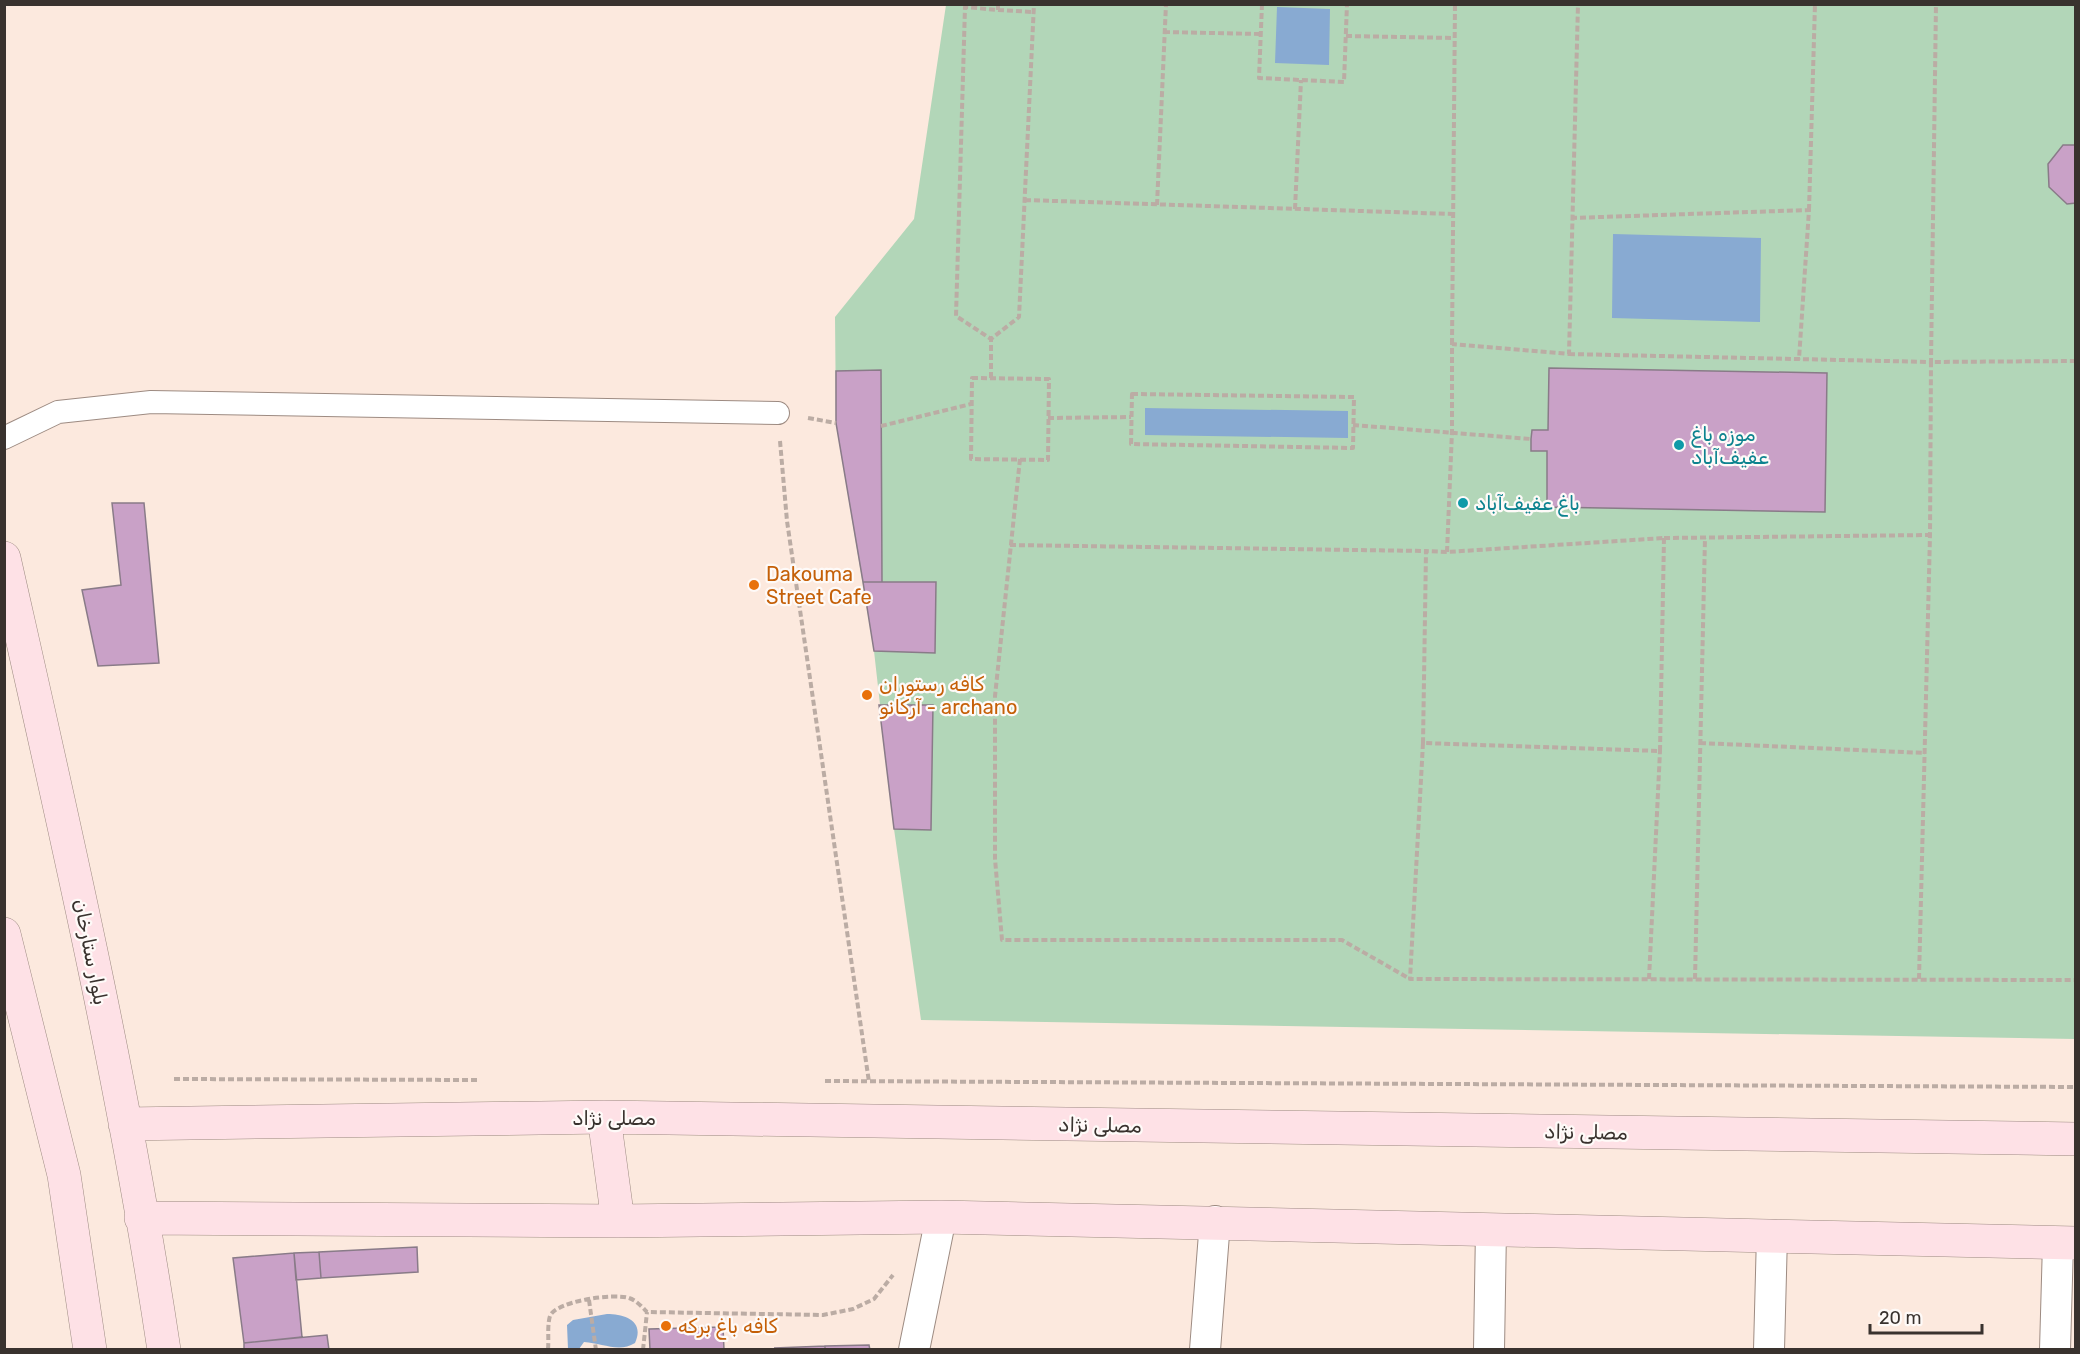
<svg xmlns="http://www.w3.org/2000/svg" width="2080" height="1354" font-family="Rubik,'Noto Naskh Arabic',sans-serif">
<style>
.green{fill:#b2d6b8}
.water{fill:#88aad2}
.building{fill:#c9a1c7;stroke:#897b88;stroke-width:1.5}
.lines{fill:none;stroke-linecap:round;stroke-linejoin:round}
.pedestrian-casing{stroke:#9d8b82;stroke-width:24}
.minor-casing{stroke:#9d8b82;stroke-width:32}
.secondary-casing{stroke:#9d8b82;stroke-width:34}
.path{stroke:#bbaca4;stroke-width:4;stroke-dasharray:6 3;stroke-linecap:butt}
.pedestrian{stroke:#fff;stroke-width:22}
.minor{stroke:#fff;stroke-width:30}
.secondary{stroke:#fee1e6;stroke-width:33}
.culture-dot{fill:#0f9aa8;stroke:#fefaf8;stroke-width:2}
.food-dot{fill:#e8710a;stroke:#fefaf8;stroke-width:2}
.labels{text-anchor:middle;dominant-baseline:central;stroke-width:4.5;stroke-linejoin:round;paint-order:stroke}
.culture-label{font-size:20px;fill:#0d838f;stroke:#fefaf8;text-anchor:start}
.food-label{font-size:20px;fill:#c56008;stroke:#fefaf8;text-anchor:start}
.street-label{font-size:20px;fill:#39322e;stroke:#fefaf8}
</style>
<rect width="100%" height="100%" fill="#fce9de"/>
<path class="green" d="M946,5h1129v1034l-1154,-19 -27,-191 -20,-178 -38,-228 -1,-106 79,-98z"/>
<path class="water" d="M1277,7l53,2 -1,56 -54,-2z
M1613,234l148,4 -1,84 -148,-4z
M1145,408l203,3v27l-203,-3z
M607,1314c18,0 38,7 28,29 -16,10 -33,0 -51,-1l-5,7h-11l-1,-24 6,-5z"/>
<path class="building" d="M2063,145h13v58l-9,1 -18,-17 -1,-23z
M1549,368l278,5 -2,139 -278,-5v-56h-16v-12l1,-9h16z
M881,370l1,212h-19l-27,-159v-52z
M112,503h32l15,160 -61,3 -16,-76 39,-5z
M863,582h73l-1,71 -61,-2z
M879,705h54l-2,125 -37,-1z
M417,1247l1,25 -97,6 -2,-26z
M319,1252l2,26 -25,2 -2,-27z
M294,1253l8,84 -58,6 -11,-85z
M723,1327l1,23h-74l-1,-21z
M327,1335l2,15h-85v-7z
M869,1345l1,5h-45v-4z
M825,1346v4l-51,-2z"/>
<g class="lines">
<defs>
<path id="pedestrian" d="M4,438l54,-26 93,-10 627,11"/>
<path id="minor" d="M914,1350l27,-133
M1205,1350l10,-129
M1489,1350l2,-121
M1769,1350l3,-115
M2055,1350l3,-107"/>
<path id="secondary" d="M4,558c59,262 120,525 160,792
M4,934l60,241 26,175
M604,1117l14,104
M125,1124l479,-7 1472,22
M141,1218l477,3 323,-4 1135,26"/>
</defs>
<use href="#pedestrian" class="pedestrian-casing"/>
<use href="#minor" class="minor-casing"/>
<use href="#secondary" class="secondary-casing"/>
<path class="path" d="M998,4v6l-33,-3 -9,309 35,23 28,-22 15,-313
M1262,4l-3,74 85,4 3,-78
M998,10l35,2
M1164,32l96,2
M1346,36l108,2
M1025,200l428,14
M1157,205l9,-201
M1295,209l6,-129
M1809,210l6,-206
M1571,218l238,-8 -10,149
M1452,344l3,-340
M1569,354l362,8 5,-358
M972,378l77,1 -1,81 -77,-1z
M991,378v-39
M1132,394l222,3 -1,51 -222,-4z
M808,418l28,5
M1048,418l83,-1
M1353,425l178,14
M881,426l90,-22
M780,441l7,80 82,561
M1020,459l-25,237v163l7,81h340l68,39
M1664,538l-4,213 -237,-8 3,-192 21,1z
M1664,538l266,-3
M1010,545l416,6
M1447,552l5,-121v-87l117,10 9,-350
M1423,743l-13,236 666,1
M1700,743l225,10
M1649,979l11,-228
M1695,979l10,-441
M1919,979l11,-444 1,-173 145,-1
M174,1079l305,1
M825,1081l1251,6
M589,1300l7,50
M548,1349c1,-9 -1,-24 2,-33 6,-15 64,-23 79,-18 7,2 13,9 18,14l176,3 30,-6 21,-10 19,-24
M643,1350l4,-38"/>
<use href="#pedestrian" class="pedestrian"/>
<use href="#minor" class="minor"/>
<use href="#secondary" class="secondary"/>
</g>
<g class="culture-dot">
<circle cx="1679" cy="445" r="6"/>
<circle cx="1463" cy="503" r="6"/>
</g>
<g class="food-dot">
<circle cx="754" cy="585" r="6"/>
<circle cx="867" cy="695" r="6"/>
<circle cx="666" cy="1326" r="6"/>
</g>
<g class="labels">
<g class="culture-label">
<text x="1691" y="434">موزه باغ<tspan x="1691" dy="23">عفیف‌آباد</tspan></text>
<text x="1475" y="503">باغ عفیف‌آباد</text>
</g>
<g class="food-label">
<text x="766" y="574">Dakouma<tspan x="766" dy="23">Street Cafe</tspan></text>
<text x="879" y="684">کافه رستوران<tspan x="879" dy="23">آرکانو - archano</tspan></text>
<text x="678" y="1326">کافه باغ برکه</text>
</g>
<g class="street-label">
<text transform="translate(91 952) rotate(79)">بلوار ستارخان</text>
<text x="614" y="1118">مصلی نژاد</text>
<text transform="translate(1100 1125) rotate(1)">مصلی نژاد</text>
<text transform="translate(1586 1132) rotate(1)">مصلی نژاد</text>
</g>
</g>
<rect width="2080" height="1354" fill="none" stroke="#39322e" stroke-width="12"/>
<path d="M1870 1324v9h112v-9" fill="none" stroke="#39322e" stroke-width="3"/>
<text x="1879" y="1324" font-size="18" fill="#39322e" stroke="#fefaf8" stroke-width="4.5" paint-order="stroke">20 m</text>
</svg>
